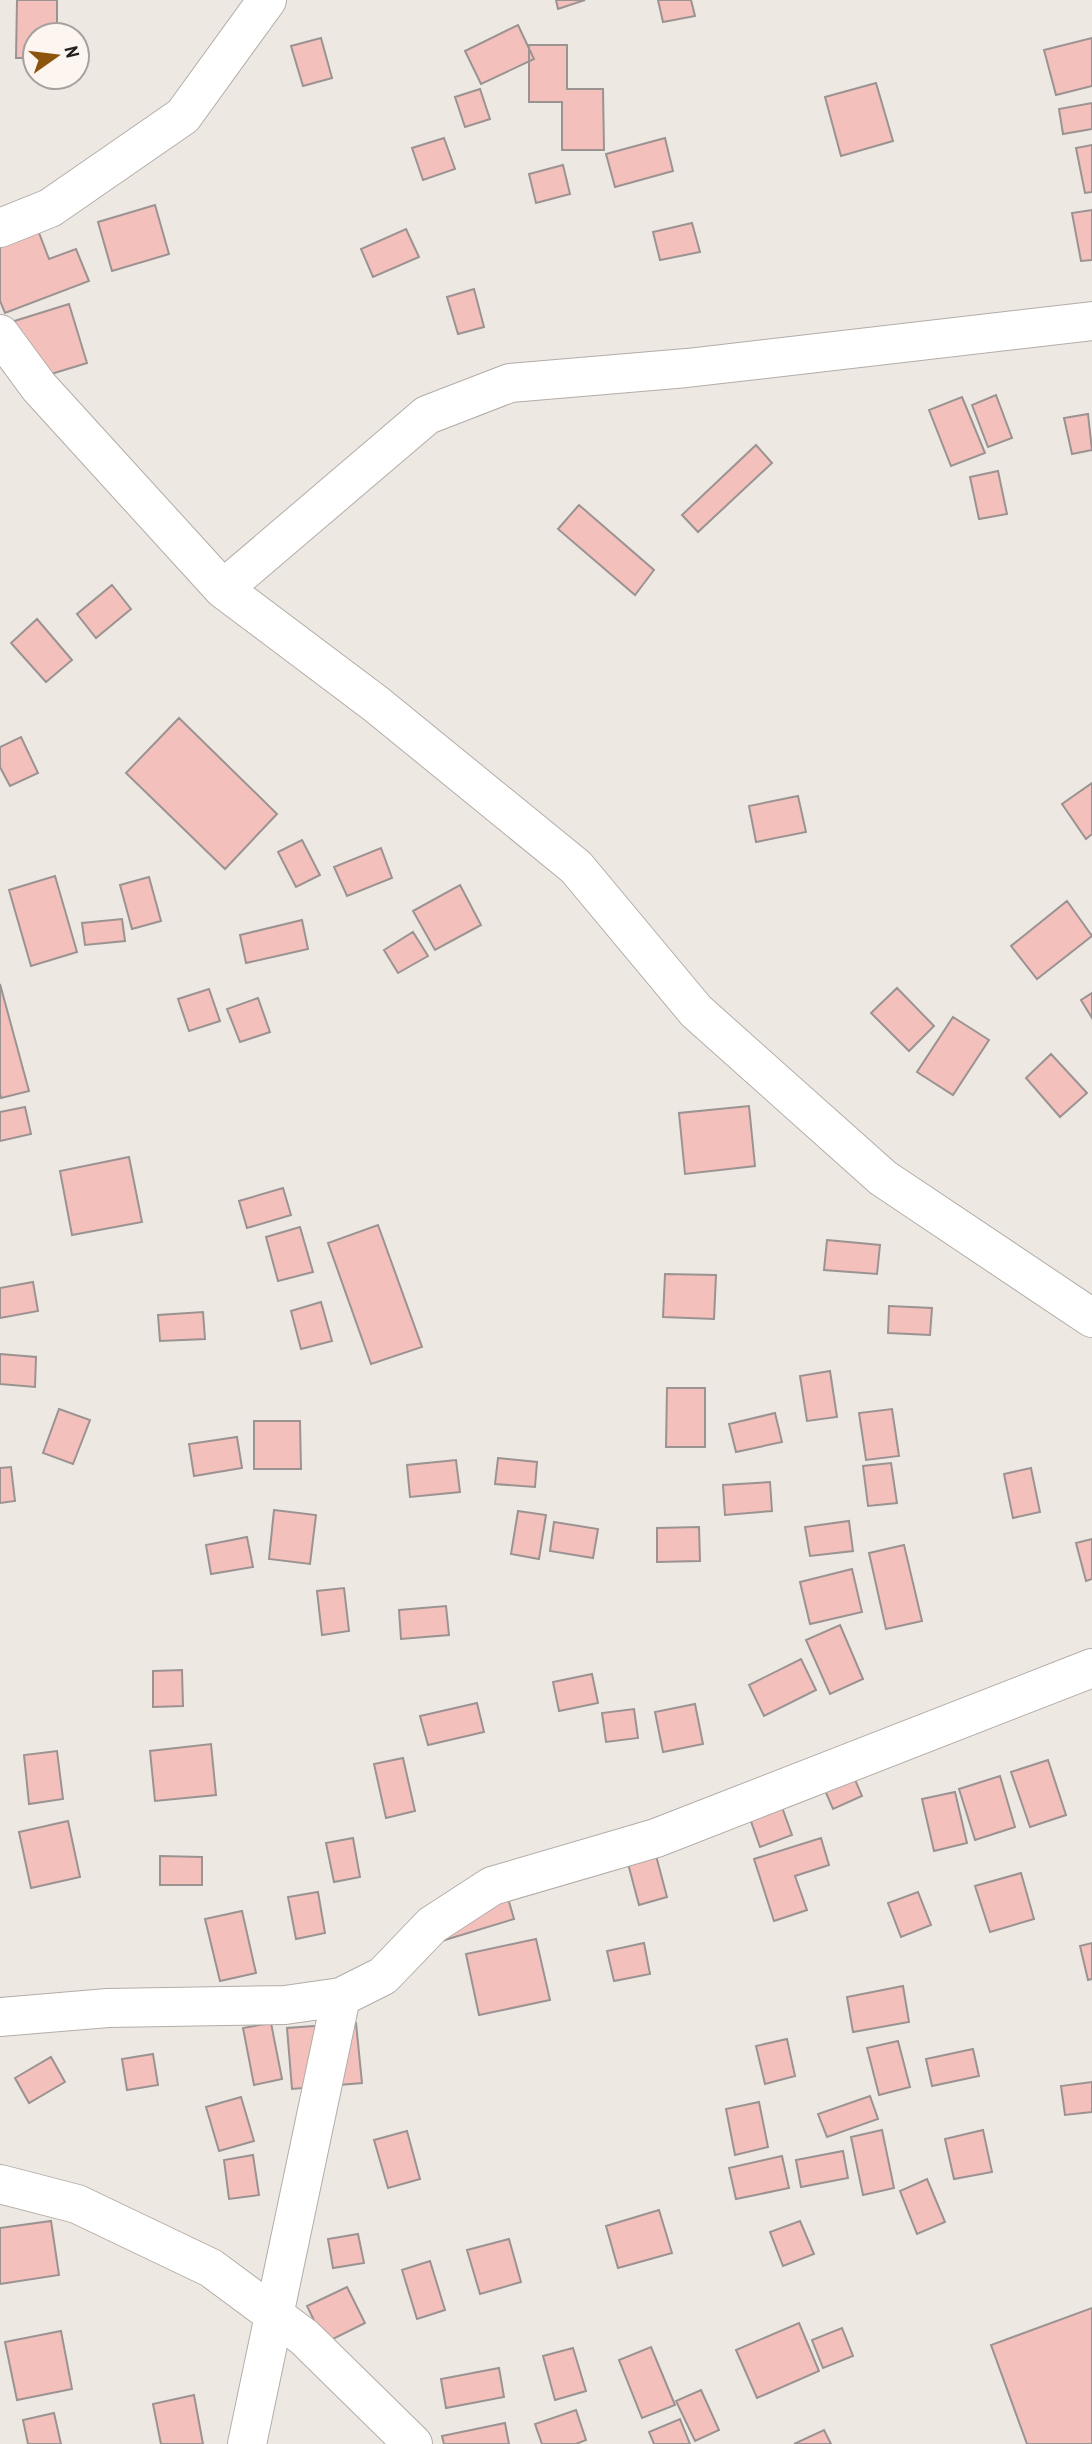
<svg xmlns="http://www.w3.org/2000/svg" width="1092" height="2444" font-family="'Archivo Narrow',sans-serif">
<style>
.building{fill:#f4c0bc;stroke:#9b9392;stroke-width:2}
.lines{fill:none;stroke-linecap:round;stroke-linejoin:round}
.minor-casing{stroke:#b3aca8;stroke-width:40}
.minor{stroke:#fff;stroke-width:38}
</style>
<rect width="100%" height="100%" fill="#eee8e3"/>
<path class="building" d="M17,0h40v35h-22v23h-19z
M556,0h29l-27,9z
M658,0h33l4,16 -32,6z
M518,25l16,34 -53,25 -16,-33z
M321,38l11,40 -29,8 -12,-40z
M1092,38v48l-36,9 -12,-45z
M529,45h38v44h36l1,61h-42v-48h-33z
M876,83l17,58 -52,15 -16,-59z
M480,89l10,30 -25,8 -10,-30z
M1092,103v26l-29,5 -4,-25z
M444,138l11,31 -32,11 -11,-32z
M665,138l8,33 -58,16 -9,-33z
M1092,145v47l-7,1 -9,-45z
M563,165l7,29 -34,9 -7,-29z
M155,205l14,49 -57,17 -14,-49z
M1092,210v50l-11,1 -9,-48z
M692,223l8,29 -40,8 -7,-28z
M36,225l13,34 27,-10 13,32 -84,32 -5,-12v-62z
M406,229l13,28 -46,20 -12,-28z
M474,289l10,38 -26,7 -11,-37z
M69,304l18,59 -62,19 -17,-59z
M996,395l16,43 -24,9 -16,-42z
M962,397l23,56 -34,13 -22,-56z
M1088,414l4,36 -20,4 -8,-36z
M756,445l16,18 -74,69 -16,-17z
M998,471l9,43 -28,5 -9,-42z
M579,505l75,65 -19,25 -77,-66z
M112,585l19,24 -35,29 -19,-24z
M37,619l35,41 -26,22 -35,-39z
M179,718l98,96 -52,55 -99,-96z
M21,737l17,36 -28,13 -10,-19v-20z
M1092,783v51l-6,5 -24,-35z
M798,796l8,36 -50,10 -7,-36z
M302,840l18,35 -24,12 -18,-35z
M381,848l11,30 -45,18 -13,-29z
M55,876l22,76 -46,14 -22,-76z
M149,877l12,44 -29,8 -12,-44z
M460,885l21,40 -46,25 -22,-39z
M1067,901l25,35 -55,43 -26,-33z
M122,919l3,22 -40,4 -3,-22z
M302,920l6,29 -62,14 -6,-28z
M413,932l15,24 -30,17 -14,-23z
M0,984l29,107 -28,7 -1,-5z
M897,988l37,38 -25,25 -38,-38z
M209,989l11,32 -31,10 -11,-32z
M1092,993v25l-11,-18z
M258,998l12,34 -30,10 -13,-33z
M953,1017l36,23 -36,55 -36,-23z
M1051,1054l36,39 -27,24 -34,-39z
M749,1106l6,60 -70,8 -6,-61z
M25,1107l6,27 -31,7v-29z
M129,1157l13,65 -70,13 -12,-64z
M283,1188l8,27 -44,13 -8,-27z
M378,1225l44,122 -51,17 -43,-121z
M300,1227l13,45 -35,9 -12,-44z
M827,1240l53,5 -3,29 -53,-4z
M665,1274l51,1 -2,44 -51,-2z
M33,1282l5,29 -38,7v-30z
M321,1302l11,39 -31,8 -10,-38z
M889,1306l43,2 -2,27 -42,-2z
M203,1312l2,27 -45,2 -2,-26z
M0,1354l36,3 -1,30 -35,-3z
M830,1371l7,46 -30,4 -7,-45z
M667,1388h38v59h-39z
M59,1409l31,11 -17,44 -30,-11z
M892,1409l7,47 -33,4 -7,-47z
M775,1413l7,29 -46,10 -7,-28z
M254,1421h46l1,48h-47z
M237,1437l5,31 -48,8 -5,-32z
M498,1458l39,4 -2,25 -40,-3z
M456,1460l4,32 -50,5 -3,-32z
M891,1463l6,40 -29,3 -5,-40z
M11,1467l4,34 -15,2v-35z
M1031,1468l9,44 -27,6 -9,-44z
M770,1482l2,29 -47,4 -2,-30z
M274,1510l42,5 -6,49 -41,-5z
M518,1511l28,4 -7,44 -28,-5z
M849,1521l4,30 -43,5 -5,-29z
M554,1522l44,7 -5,29 -43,-7z
M699,1527l1,34 -43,1v-34z
M247,1537l6,30 -42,7 -5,-29z
M1092,1539v40l-6,2 -10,-38z
M904,1545l18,76 -36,8 -17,-76z
M852,1569l10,43 -52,12 -10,-42z
M344,1588l5,43 -27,4 -5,-44z
M446,1606l3,29 -48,4 -2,-29z
M840,1625l23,54 -33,15 -24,-54z
M801,1659l15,31 -52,26 -15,-31z
M182,1670l1,36 -30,1v-36z
M592,1674l6,29 -39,8 -6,-29z
M477,1703l7,29 -56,13 -8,-29z
M695,1704l8,40 -40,8 -8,-40z
M634,1709l4,29 -32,4 -4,-29z
M211,1744l5,51 -61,6 -5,-50z
M57,1751l6,48 -34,5 -5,-49z
M403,1758l12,53 -29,7 -12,-54z
M1048,1760l18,55 -36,12 -19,-55z
M847,1761l15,35 -29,13 -15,-35z
M1000,1776l15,51 -40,13 -16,-51z
M955,1792l12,51 -33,8 -12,-52z
M779,1799l13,36 -32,12 -13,-37z
M68,1821l12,56 -49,11 -12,-56z
M353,1838l7,39 -26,5 -8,-39z
M821,1838l8,27 -34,11 12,34 -33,11 -20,-62z
M654,1848l13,49 -28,8 -13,-49z
M160,1856l42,1v28h-42z
M1021,1873l13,46 -44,13 -15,-46z
M505,1888l9,31 -79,24z
M318,1892l7,41 -29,6 -8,-42z
M918,1892l13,33 -30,12 -13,-34z
M242,1911l14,62 -36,8 -15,-62z
M536,1939l14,61 -71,15 -13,-61z
M644,1943l6,31 -36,7 -7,-30z
M1092,1943v36l-4,1 -8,-34z
M903,1986l6,36 -56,10 -6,-35z
M271,2023l11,56 -28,6 -11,-57z
M356,2023l6,60 -70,6 -5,-61z
M787,2039l8,37 -30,8 -9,-38z
M898,2041l12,46 -31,8 -12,-47z
M973,2049l6,27 -47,10 -6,-27z
M153,2054l5,31 -31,5 -5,-31z
M51,2057l14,25 -36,21 -14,-25z
M1092,2082v30l-27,3 -4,-29z
M870,2096l8,23 -51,18 -9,-23z
M241,2097l13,44 -35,10 -13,-44z
M759,2102l9,45 -33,8 -9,-46z
M882,2130l12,58 -31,7 -12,-58z
M983,2130l9,42 -38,7 -9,-40z
M407,2131l13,48 -32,9 -14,-48z
M843,2151l5,27 -47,9 -5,-27z
M253,2155l6,40 -30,4 -5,-39z
M782,2156l7,32 -53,11 -7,-31z
M927,2179l18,43 -28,12 -17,-43z
M659,2210l13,43 -54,15 -12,-42z
M51,2221l8,54 -59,9v-56z
M800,2221l14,33 -31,12 -13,-34z
M358,2234l6,29 -31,5 -5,-29z
M509,2239l12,43 -41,12 -13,-44z
M430,2261l15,49 -28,9 -15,-49z
M347,2287l18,36 -40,20 -18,-37z
M1092,2308v136h-65l-36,-99z
M799,2323l20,48 -62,27 -21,-48z
M842,2328l11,28 -30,12 -11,-28z
M61,2331l11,58 -55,11 -12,-58z
M651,2347l24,58 -33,13 -23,-58z
M573,2348l13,43 -31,9 -12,-44z
M499,2368l5,29 -58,11 -5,-29z
M701,2390l18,40 -24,11 -19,-40z
M194,2395l9,49h-42l-8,-40z
M576,2410l10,30 -10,4h-34l-7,-20z
M54,2413l7,31h-33l-5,-24z
M680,2419l10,25h-36l-5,-12z
M505,2423l4,21h-65l-2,-8z
M824,2430l7,14h-37z"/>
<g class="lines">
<defs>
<path id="minor" d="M0,228l50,-20 133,-92 84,-116
M0,334l39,53 184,202 153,115 200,163 120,144 187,167 209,140
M223,589l204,-174 83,-32 177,-15 405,-47
M0,2017l108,-9 177,-3 56,-8 42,-21 49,-51 60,-39 164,-48 436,-170
M0,2184l77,20 134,64 93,69 109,107
M247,2444l94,-447"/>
</defs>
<use href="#minor" class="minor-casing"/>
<use href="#minor" class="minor"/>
</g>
<g transform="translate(56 56) rotate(76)"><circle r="33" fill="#fcf5f0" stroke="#a6a19d" stroke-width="2"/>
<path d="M0-5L12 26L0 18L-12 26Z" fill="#8d540d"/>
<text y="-10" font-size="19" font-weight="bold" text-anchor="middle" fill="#242220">N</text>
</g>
</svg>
